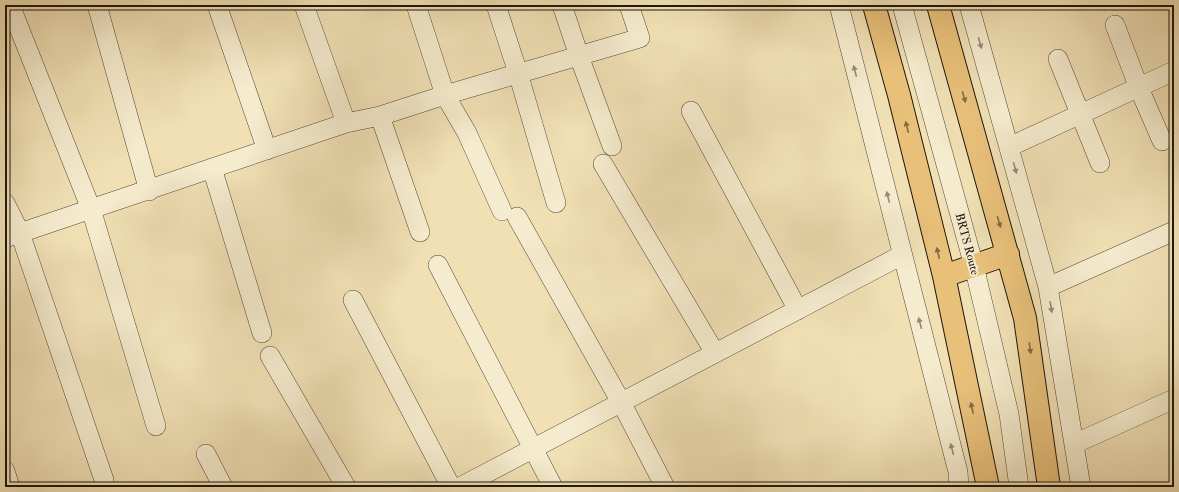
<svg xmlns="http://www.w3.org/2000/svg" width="1179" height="492" font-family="'IM FELL Double Pica',serif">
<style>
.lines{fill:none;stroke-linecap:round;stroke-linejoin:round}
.minor-casing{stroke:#524836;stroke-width:20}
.major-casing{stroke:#1e160c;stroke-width:24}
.minor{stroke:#f5ebce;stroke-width:19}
.major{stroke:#e8c07a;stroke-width:22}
.oneway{fill:#948b77}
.oneway2{fill:#836b43}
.labels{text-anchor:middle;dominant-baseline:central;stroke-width:4;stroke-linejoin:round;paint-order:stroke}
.street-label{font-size:12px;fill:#1e160c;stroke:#f5ebce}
</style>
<rect width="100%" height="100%" fill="#f0e0b4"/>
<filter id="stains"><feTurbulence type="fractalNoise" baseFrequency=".005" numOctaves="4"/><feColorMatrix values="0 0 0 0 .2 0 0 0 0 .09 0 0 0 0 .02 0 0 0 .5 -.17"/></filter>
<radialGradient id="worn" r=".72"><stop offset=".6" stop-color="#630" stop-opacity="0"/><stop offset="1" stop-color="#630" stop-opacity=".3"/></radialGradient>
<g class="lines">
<defs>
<path id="minor" d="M10,5l81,204 65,217
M97,5l52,186
M217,5l50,145
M304,5l42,118
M416,5l29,90 22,38 35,78
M496,5l22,68 38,130
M562,5l17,51 33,90
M839,5l119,467 1,15
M902,5l72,261 35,148 10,73
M969,5l79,282 33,200
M1115,25l24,63 23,53
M1058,59l42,104
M691,111l107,199
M380,116l40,116
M1009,147l165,-76
M603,164l112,189
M212,168l50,165
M5,203l15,30 84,247
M517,217l104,185 44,85
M5,238l341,-115 34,-7 65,-21 195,-57 -11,-33
M438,265l115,222
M1048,287l126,-56
M353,300l98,187
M270,356l76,131
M1074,444l100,-45
M206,454l17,33
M5,471l5,16
M460,487l442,-232"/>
<path id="major" d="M874,5l25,90 45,181 44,211
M938,5l87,313 24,169
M944,276l64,-22"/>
</defs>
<use href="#minor" class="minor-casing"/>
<use href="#major" class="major-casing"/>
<use href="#minor" class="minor"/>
<use href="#major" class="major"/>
</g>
<defs><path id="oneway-solid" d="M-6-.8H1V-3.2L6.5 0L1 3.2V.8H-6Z"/></defs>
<g class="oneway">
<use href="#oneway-solid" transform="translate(980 43) rotate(74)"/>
<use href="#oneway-solid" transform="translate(855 71) rotate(-104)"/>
<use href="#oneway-solid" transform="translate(1015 168) rotate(75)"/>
<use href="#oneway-solid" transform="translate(888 197) rotate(-104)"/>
<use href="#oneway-solid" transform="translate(1051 307) rotate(81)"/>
<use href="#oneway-solid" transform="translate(920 323) rotate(-104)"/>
<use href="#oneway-solid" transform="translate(952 449) rotate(-104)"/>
</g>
<g class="oneway2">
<use href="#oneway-solid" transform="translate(964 97) rotate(74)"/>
<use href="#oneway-solid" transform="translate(907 127) rotate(-104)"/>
<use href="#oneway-solid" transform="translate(999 222) rotate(74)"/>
<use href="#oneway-solid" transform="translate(938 253) rotate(-104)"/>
<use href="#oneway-solid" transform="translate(1030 348) rotate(82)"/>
<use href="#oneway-solid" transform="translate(972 408) rotate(-102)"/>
</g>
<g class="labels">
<g class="street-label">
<text transform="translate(967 244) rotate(75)">BRTS Route</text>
</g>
</g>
<rect width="1179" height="492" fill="none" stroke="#f0e0b4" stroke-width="20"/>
<rect x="6" y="6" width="1167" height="480" fill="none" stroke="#1e160c" stroke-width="2"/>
<rect x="10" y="10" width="1159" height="472" fill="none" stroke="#1e160c"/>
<rect width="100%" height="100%" filter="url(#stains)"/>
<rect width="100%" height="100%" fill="url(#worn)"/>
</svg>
